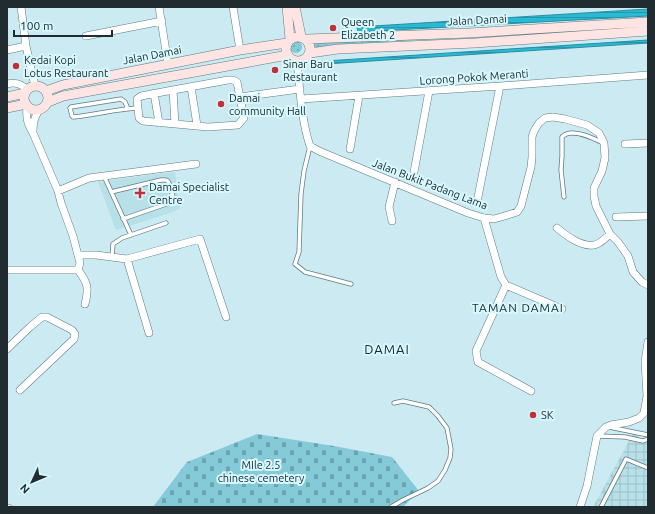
<svg xmlns="http://www.w3.org/2000/svg" width="655" height="514" font-family="Ubuntu,sans-serif">
<style>
.built{fill:#b7e0e9}
.industrial{fill:url(#industrial-grid)}
.green{fill:url(#green-dots)}
.cemetery{fill:url(#cemetery-stones)}
.water{fill:url(#water-rules);stroke:#278fa2}
.lines{fill:none;stroke-linecap:round;stroke-linejoin:round}
.lane-casing{stroke:#5f7c82;stroke-width:5}
.street-casing{stroke:#5f7c82;stroke-width:8}
.secondary-casing{stroke:#5f7c82;stroke-width:10}
.lane{stroke:#fff;stroke-width:3.5}
.street{stroke:#fff;stroke-width:7}
.secondary{stroke:#fee4e2;stroke-width:9}
.poi-dot{fill:#c03036;stroke:#d8f8ff;stroke-width:1.5}
.labels{text-anchor:middle;dominant-baseline:central;stroke-width:4;stroke-linejoin:round;paint-order:stroke}
.street-label{font-size:11px;fill:#202c2f;stroke:#d8f8ff}
.poi-label{font-size:11px;fill:#202c2f;stroke:#d8f8ff;text-anchor:start}
.park-label{font-size:11px;fill:#182f34;stroke:#d8f8ff}
.neighbourhood-label{font-size:12px;letter-spacing:1px;fill:#202c2f;stroke:#d8f8ff}
.quarter-label{font-size:13px;letter-spacing:1px;fill:#202c2f;stroke:#d8f8ff}
</style>
<defs>
<pattern id="industrial-grid" width="8" height="8" patternUnits="userSpaceOnUse"><rect width="8" height="8" fill="#b7e0e9"/><path d="M0 4h8M4 0v8" fill="none" stroke="#9dc0c8"/></pattern>
<pattern id="green-dots" width="8" height="8" patternUnits="userSpaceOnUse"><rect width="8" height="8" fill="#85cad9"/><path d="M2 2h.1M6 6h.1" fill="none" stroke="#6ca4b0" stroke-width="1.8" stroke-linecap="round"/></pattern>
<pattern id="cemetery-stones" width="16" height="16" patternUnits="userSpaceOnUse"><rect width="16" height="16" fill="#85cad9"/><path d="M2 7V4a2 2 0 0 1 4 0v3zM10 15v-3a2 2 0 0 1 4 0v3z" fill="#6ca4b0"/></pattern>
<pattern id="water-rules" width="6" height="5" patternUnits="userSpaceOnUse"><rect width="6" height="5" fill="#2ab9d3"/><path d="M0 2.5h6" fill="none" stroke="#2497ac"/></pattern>
</defs>
<rect width="100%" height="100%" fill="#cbeaf2"/>
<path class="built" d="M175,172l5,37 -13,5 -51,16 -18,-48 60,-8z"/>
<path class="industrial" d="M633,434l15,8v65h-55z"/>
<path class="green" d="M648,25v2l-300,17 -19,1 -17,4 1,-7z
M290 47a6 6 0 1 1 12 0a6 6 0 1 1-12 0Z"/>
<path class="cemetery" d="M257,434l77,12 58,11 27,34 -16,16h-250l34,-45z"/>
<path class="water" d="M648,9v7l-290,16 -1,-5z
M648,40v3l-338,22v-3z"/>
<g class="lines">
<defs>
<path id="lane" d="M128,109l-3,-7 -4,-3 -50,8 -1,1 2,8 1,1c22,-2 43,-8 65,-9
M310,146l-6,25 -3,23 -2,58 -4,12 10,8 46,12
M104,176l27,59
M111,192l50,-12c4,0 6,-1 8,3l5,17 -2,2 -49,17
M564,197l-3,-27 1,-14v-19c9,-10 31,1 41,6
M112,257l1,-13 9,-6 44,-15
M609,427l39,8
M598,436l27,1 18,4 5,-2
M7,506l3,1
M391,507l12,-7 25,-12 10,-7 7,-11 5,-12 1,-9 -4,-21 -9,-12 -9,-9 -26,-6 -9,2
M601,507l25,-48 22,9"/>
<path id="street" d="M21,7l5,39 9,40
M159,7l9,57
M233,7l7,43
M86,36l76,-15
M7,50l19,-4
M297,61c3,28 4,58 13,85l9,5 149,62 16,5 10,1 17,-5 6,-2 4,-6 10,-39 1,-10v-20l2,-6 5,-8 6,-5 8,-1 12,2 22,6 12,8 5,10 1,15 -3,13 -8,17v8l2,10 14,28 8,8 10,14 5,16 9,10 6,3
M7,84c8,-2 14,-1 20,6
M191,87l6,38
M173,90l-32,6 -4,3 2,19 4,3 65,6 30,-2 6,-7 -7,-36 -4,-2h-5l-55,10 2,34
M154,93l5,30
M240,97l60,-8
M301,99l199,-13 148,-11
M27,106c-1,12 0,17 6,27l25,58 3,12 12,33 7,27 -2,7c10,13 11,18 7,34
M33,132c0,-9 1,-14 6,-22
M625,144l23,-1
M350,149l9,-53
M414,172l15,-81
M58,191l31,-13 107,-14
M477,202l23,-116
M616,217l32,-1
M484,218l17,59 5,8 56,24
M392,221l-3,-14 6,-25
M557,228c10,8 24,19 37,17 7,-1 11,-7 16,-11
M78,255h18l31,4 73,-20 26,78
M127,259l22,74
M7,270h71
M506,285l-30,66 2,11 53,29
M7,349l23,-22 12,-10h5l25,13 3,4 -1,5 -54,51
M580,507l7,-21 10,-50 9,-9 5,-2 18,-3 10,-4 5,-5 3,-17 -2,-35 3,-19"/>
<path id="secondary" d="M287,7l3,32
M295,7l6,29
M286 49a12 12 0 1 1 24 0a12 12 0 1 1-24 0Z
M307,39l162,-6 179,-11
M310,53l28,-4 137,-6 173,-12
M24 98a12 12 0 1 1 24 0a12 12 0 1 1-24 0Z
M46,91l17,-6 177,-35 47,-7
M7,97l18,-4
M48,102l15,-6 225,-41
M7,108l19,-4"/>
</defs>
<use href="#lane" class="lane-casing"/>
<use href="#street" class="street-casing"/>
<use href="#secondary" class="secondary-casing"/>
<use href="#lane" class="lane"/>
<use href="#street" class="street"/>
<use href="#secondary" class="secondary"/>
</g>
<g class="poi-dot">
<circle cx="333" cy="28" r="4"/>
<circle cx="16" cy="66" r="4"/>
<circle cx="275" cy="70" r="4"/>
<circle cx="221" cy="104" r="4"/>
<path d="M138 187h4v4h4v4h-4v4h-4v-4h-4v-4h4z"/>
<circle cx="533" cy="415" r="4"/>
</g>
<g class="labels">
<g class="street-label">
<text transform="translate(477 20) rotate(-3)">Jalan Damai</text>
<text transform="translate(152 55) rotate(-11)">Jalan Damai</text>
<text transform="translate(474 77) rotate(-4)">Lorong Pokok Meranti</text>
<text transform="translate(430 184) rotate(21)">Jalan Bukit Padang Lama</text>
</g>
<g class="poi-label">
<text x="341" y="22">Queen<tspan x="341" dy="13">Elizabeth 2</tspan></text>
<text x="24" y="60">Kedai Kopi<tspan x="24" dy="13">Lotus Restaurant</tspan></text>
<text x="283" y="64">Sinar Baru<tspan x="283" dy="13">Restaurant</tspan></text>
<text x="229" y="98">Damai<tspan x="229" dy="13">community Hall</tspan></text>
<text x="149" y="187">Damai Specialist<tspan x="149" dy="13">Centre</tspan></text>
<text x="541" y="415">SK</text>
</g>
<g class="park-label">
<text x="261" y="465">MIle 2.5<tspan x="261" dy="13">chinese cemetery</tspan></text>
</g>
<g class="neighbourhood-label">
<text x="518" y="307">TAMAN DAMAI</text>
</g>
<g class="quarter-label">
<text x="387" y="349">DAMAI</text>
</g>
</g>
<rect width="655" height="514" fill="none" stroke="#202c2f" stroke-width="16"/>
<g transform="translate(32 482) rotate(226)" stroke="#d8f8ff" stroke-width="3" paint-order="stroke">
<path d="M0-3L7 15L0 10L-7 15Z" fill="#202c2f"/>
<text y="-6" font-size="11" font-weight="bold" text-anchor="middle" fill="#202c2f">N</text>
</g>
<path d="M14 30v6h98v-6" fill="none" stroke="#202c2f" stroke-width="2"/>
<text x="20" y="30" font-size="12" fill="#202c2f" stroke="#d8f8ff" stroke-width="3" paint-order="stroke">100 m</text>
</svg>
